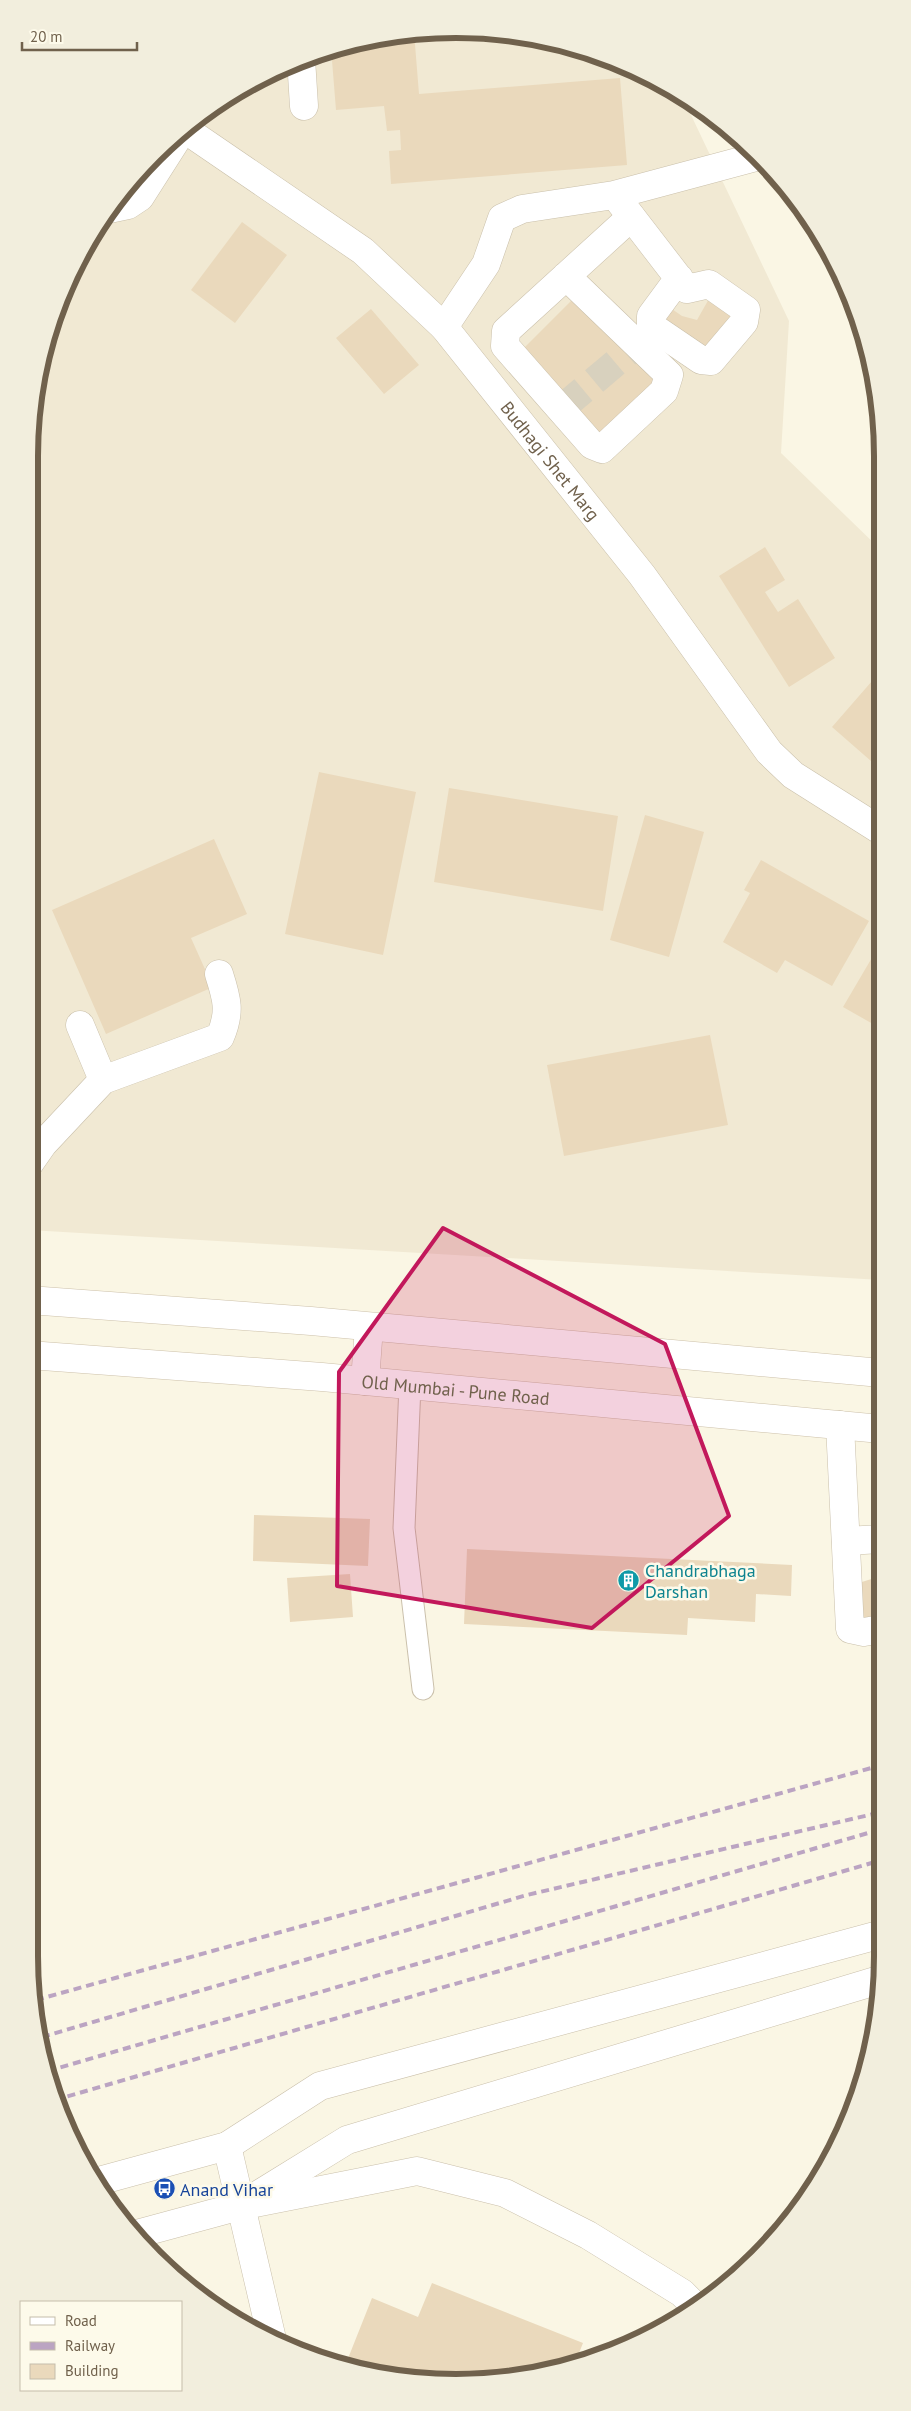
<svg xmlns="http://www.w3.org/2000/svg" width="911" height="2411" font-family="'PT Sans',sans-serif">
<style>
.residential{fill:#f1e9d3}
.building{fill:#ead9bc}
.lines{fill:none;stroke-linecap:round;stroke-linejoin:round}
.minor-tunnel{stroke:#d8d1be;stroke-width:28;stroke-dasharray:28 14;stroke-linecap:butt}
.service-casing{stroke:#cac0ab;stroke-width:23}
.minor-casing{stroke:#cac0ab;stroke-width:29}
.secondary-casing{stroke:#cdc1aa;stroke-width:29}
.service{stroke:#fff;stroke-width:21}
.minor{stroke:#fff;stroke-width:28}
.secondary{stroke:#fff;stroke-width:28}
.rail{stroke:#bba4c2;stroke-width:4;stroke-dasharray:8 5;stroke-linecap:butt}
.marked{fill:#c2185b;fill-opacity:0.2;stroke:#c2185b;stroke-width:4;stroke-linejoin:round}
.labels{text-anchor:middle;dominant-baseline:central;stroke-width:5;stroke-linejoin:round;paint-order:stroke}
.street-label{font-size:18px;fill:#70614c;stroke:#fdfaea}
.culture-label{font-size:18px;fill:#0d838f;stroke:#fdfaea;text-anchor:start}
.transit-label{font-size:18px;fill:#164399;stroke:#fdfaea;text-anchor:start}
.rim{fill:none;stroke:#70614c;stroke-width:6}
</style>
<rect width="100%" height="100%" fill="#faf6e4"/>
<path class="residential" d="M484,30l82,13 116,53 107,225 -8,132 98,95 2,732 -852,-50v-774l14,-111 30,-79 44,-71 57,-61 68,-48 77,-35 81,-19z"/>
<path class="building" d="M400,32h14l5,62 201,-16 7,87 -236,19 -2,-33 12,-1 -1,-20 -13,1 -3,-25 -48,4 -5,-62z
M146,165l-11,27 -10,-5z
M242,222l45,33 -52,68 -44,-33z
M576,296l85,85 -61,61 -85,-85z
M710,297l28,14 -33,43 -48,-31 12,-16 13,9 15,4z
M371,309l48,56 -35,29 -48,-56z
M765,547l20,33 -20,12 13,20 20,-13 37,59 -46,29 -70,-111z
M879,673v95l-47,-41z
M319,772l97,20 -33,163 -98,-21z
M449,788l169,28 -15,95 -169,-29z
M645,815l59,17 -35,125 -59,-17z
M214,839l33,75 -56,24 22,49 -107,47 -54,-124z
M761,860l108,61 -37,65 -47,-26 -8,13 -54,-31 27,-49 -6,-3z
M880,944v84l-37,-21z
M710,1035l18,90 -164,31 -17,-91z
M254,1515l116,4 -2,47 -115,-5z
M467,1549l325,16 -1,31 -35,-2 -1,28 -67,-4 -1,17 -223,-11z
M350,1574l3,43 -63,5 -3,-44z
M881,1576v42l-23,4 -9,-36z
M432,2283l151,60 -8,20 -36,11 -139,5 -55,-13 27,-68 46,19z"/>
<g class="lines">
<path class="minor-tunnel" d="M562,408l70,-59"/>
<defs>
<path id="service" d="M410,1385l-6,143 19,161"/>
<g id="minor">
<path d="M301,59l3,47"/>
<path id="s1" d="M183,128l180,123 81,76 198,248 127,177 24,23 87,55"/>
<path d="M620,202c22,29 45,58 67,87l22,-5 37,26 -2,12 -33,39 -10,-1 -50,-34v-10l28,-38"/>
<path d="M109,209l19,-4 12,-8 44,-69"/>
<path d="M566,276l103,99 -5,16 -62,58 -10,-4 -87,-99 1,-15 125,-114"/>
<path d="M444,327l42,-63 16,-46 20,-9 92,-14 142,-38"/>
<path d="M80,1025l23,55"/>
<path d="M29,1164l14,-20 60,-64 117,-43c11,-25 7,-38 -1,-63"/>
<path d="M840,1425l10,204 14,3 17,-3"/>
<path d="M846,1541l35,-2"/>
<path d="M227,2146l45,193"/>
<path d="M95,2182l132,-36 93,-60 562,-152"/>
<path d="M240,2206l107,-66 532,-160"/>
<path d="M133,2235l107,-29 177,-35 88,22 83,42 94,58 14,14"/>
</g>
<g id="secondary">
<path d="M29,1300l282,21 570,52"/>
<path id="s2" d="M29,1355l293,22 559,52"/>
<path d="M365,1381l4,-54"/>
</g>
</defs>
<use href="#service" class="service-casing"/>
<use href="#minor" class="minor-casing"/>
<use href="#secondary" class="secondary-casing"/>
<use href="#service" class="service"/>
<use href="#minor" class="minor"/>
<use href="#secondary" class="secondary"/>
<path class="rail" d="M36,2000l846,-235
M42,2037l485,-142 355,-83
M48,2071l834,-242
M55,2100l827,-240"/>
</g>
<path class="marked" d="M443,1228l222,116 64,172 -137,112 -255,-42 2,-214z"/>
<defs>
<symbol id="building-disc" viewBox="-11 -11 22 22"><circle r="9.5" fill="#0f9aa8" stroke="#fdfaea"/><path d="M-4-6H4V6H1V3H-1V6H-4ZM-2.5-4.3h1.7v1.8h-1.7ZM.8-4.3h1.7v1.8H.8ZM-2.5-1h1.7V.8h-1.7ZM.8-1h1.7V.8H.8Z" fill="#fff"/></symbol>
<symbol id="bus-disc" viewBox="-11 -11 22 22"><circle r="9.5" fill="#1a4fb4" stroke="#fdfaea"/><path d="M-5-6H5V4H4V6H2V4H-2V6H-4V4H-5ZM-3.5-4V0h7V-4ZM-3.5 1.2v1.5H-2V1.2ZM2 1.2v1.5H3.5V1.2Z" fill="#fff"/></symbol>
</defs>
<g fill-rule="evenodd">
<use href="#building-disc" x="616" y="1568" width="25" height="25"/>
<use href="#bus-disc" x="152" y="2176" width="25" height="25"/>
</g>
<g class="labels">
<g class="street-label">
<text stroke="none"><textPath href="#s1" startOffset="500">Budhagi Shet Marg</textPath></text>
<text stroke="none"><textPath href="#s2" startOffset="428">Old Mumbai - Pune Road</textPath></text>
</g>
<g class="culture-label">
<text x="645" y="1570">Chandrabhaga<tspan x="645" dy="21">Darshan</tspan></text>
</g>
<g class="transit-label">
<text x="180" y="2189">Anand Vihar</text>
</g>
</g>
<path d="M0 0H911V2411H0ZM456 38H456A418 418 0 0 1 874 456V1956A418 418 0 0 1 456 2374H456A418 418 0 0 1 38 1956V456A418 418 0 0 1 456 38Z" fill="#f2eedd" fill-rule="evenodd"/>
<path class="rim" d="M456 38H456A418 418 0 0 1 874 456V1956A418 418 0 0 1 456 2374H456A418 418 0 0 1 38 1956V456A418 418 0 0 1 456 38Z"/>
<rect x="20" y="2301" width="162" height="90" fill="#fdfaea" stroke="#c5bdab"/>
<rect x="30" y="2317" width="25" height="8" fill="#ffffff" stroke="#c5bdab"/>
<text x="65" y="2326" font-size="15" fill="#70614c">Road</text>
<rect x="30" y="2342" width="25" height="8" fill="#bba4c2" stroke="#c5bdab"/>
<text x="65" y="2351" font-size="15" fill="#70614c">Railway</text>
<rect x="30" y="2364" width="25" height="15" fill="#ead9bc" stroke="#c5bdab"/>
<text x="65" y="2376" font-size="15" fill="#70614c">Building</text>
<path d="M22 42v8h115v-8" fill="none" stroke="#70614c" stroke-width="2.5"/>
<text x="30" y="42" font-size="15" fill="#70614c" stroke="#fdfaea" stroke-width="4" paint-order="stroke">20 m</text>
</svg>
